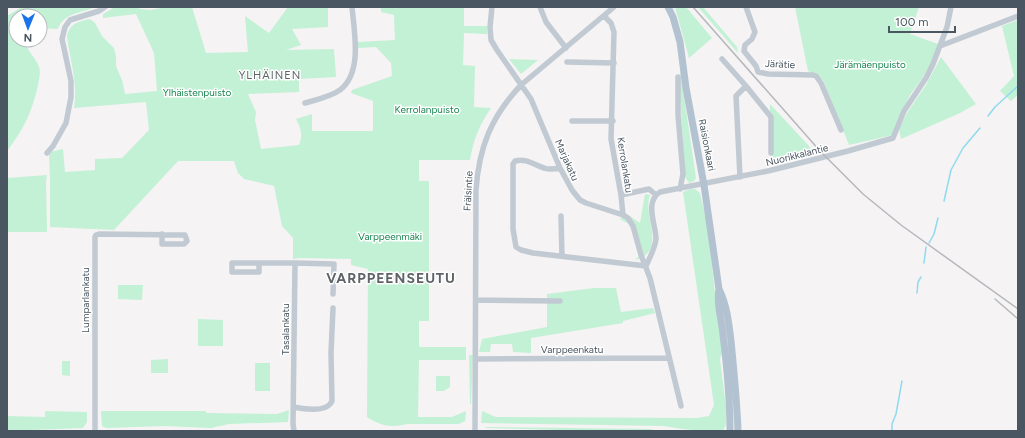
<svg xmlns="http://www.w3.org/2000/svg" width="1025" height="438" font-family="Figtree,sans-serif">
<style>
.green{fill:#c3f1d5}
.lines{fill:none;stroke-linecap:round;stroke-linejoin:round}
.stream{stroke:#90daee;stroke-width:1.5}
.minor{stroke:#c1cad2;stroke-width:5.5}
.major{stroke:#b3c2d1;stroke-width:7}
.rail{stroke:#b5b8bd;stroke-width:1.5}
.labels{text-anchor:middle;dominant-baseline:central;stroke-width:3;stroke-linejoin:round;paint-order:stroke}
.street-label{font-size:10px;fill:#4a5661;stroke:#fff}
.park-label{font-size:10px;fill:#17864f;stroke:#fff}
.neighbourhood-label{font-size:11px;letter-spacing:1px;fill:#5f6368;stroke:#fff}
.district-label{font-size:14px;font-weight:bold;letter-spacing:1px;fill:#5f6368;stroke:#fff}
</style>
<rect width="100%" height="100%" fill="#f5f3f3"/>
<path class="green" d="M22,7h73c-13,6 -32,6 -37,22l-18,-1v-12h-24v24h10c0,12 10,17 13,27 2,5 0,13 -1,18 -6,27 -14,44 -31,66v-135z
M115,7h20l6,2 10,1 15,-3h26l14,46 42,-1 -3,-36 24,17 19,-26h40v20l-36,2 9,16 -15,5 48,-1 2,28 -37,2v13l-51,2 8,18 -1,8 6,29 38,-4c4,-10 2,-17 -3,-26l16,-5v17h61v-30l-22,-8 1,-3 40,-14 -1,-13 -15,-16 -18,1v-6l37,-2 -1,-25 -13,-3v-5h83v19h23v8l-23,-1 -1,32 12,1 -1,41 17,1c-11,16 -18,32 -21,52h-51v21h10v140h-10v26h47v13h-47l-1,57h34l14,-6 -1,10 -6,3h-52c-16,4 -26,2 -40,-7l1,-148 -17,-4v-6l-51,-1 -7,1v-21l-11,-12 -8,-40 -30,-7 -6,-6 -4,-12h-56l-64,69 -64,-3v-48l-1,-24 1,-3 13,-3 2,23 30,-2v-11l27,-1 27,-28 -3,-28 -72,6c4,-28 -4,-46 -7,-72 3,-13 11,-14 23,-17l5,4 7,13 12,12 2,9v9l6,14 3,14 32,-3 -3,-38 -18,-39 -33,4v-4z
M675,7h11l26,31 -23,20z
M698,7h5l34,40 1,6z
M795,7h124l-9,27 28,10 -7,19 -8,14 -13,18 -14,28 -3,12 -44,10 -26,-65 -15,-9z
M1018,20v75l-7,6 -11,-10 14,-15 -12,-50z
M941,57l35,47 -16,9 -59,26 -2,-10 8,-16 19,-28z
M509,59l29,1 -17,14z
M680,69l16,109 -2,3 -5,2 -4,-6 -5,-81z
M770,104l39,42 5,8 -40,9 -4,-19z
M47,175l-1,6 1,51h-40v-54z
M690,189h5l5,4 7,31 15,128 -2,7 7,55 -1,10 -2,5 -2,2c-20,0 -39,-1 -58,-5l-183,-3 1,-12 14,6 201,1 12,-2 5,-11 -31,-213z
M645,194l5,1c-8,21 18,56 -15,65l5,-5 -7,-23 -4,-8 -9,-5 5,-6 15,10z
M118,285h25l-1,15 -24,-1z
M594,288h22l5,24 32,-4 2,5 -32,8v2l-92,15v15l-18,-1 -1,-8h-21l-1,8h-11l3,-13 65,-12v-33z
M198,319l25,1v26h-25z
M469,355h4l-2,49h-1z
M168,359v14h-17v-13z
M62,361h8v15l-8,-1z
M255,363h15v28h-15z
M436,376h14v11l-6,4h-8z
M289,410l-1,12 -59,2 -18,4 -46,-2 -59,2 -4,-2 -1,-15h104l2,2 70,1z
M45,411l42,1v10l-4,6 -76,3v-15l38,1z
M486,427l166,2v1c-56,2 -111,-1 -166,-2z"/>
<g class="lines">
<path class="stream" d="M988,116l7,-9 23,-21
M944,201l7,-31 12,-22 17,-20
M929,243l5,-9 4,-16
M924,263l2,-16
M917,293l1,-11 3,-5
M892,431v-7l4,-10 6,-33"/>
<path class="minor" d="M492,7l-2,20 1,13 6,10 34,49 29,69 12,22 8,10 6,3 37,12
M540,7l6,15 20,26
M746,7l9,25 -3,7 -7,6 -1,6 12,15 2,6 10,2 45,1 3,1 5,7 20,47
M604,16l7,7 3,9 -3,107 10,56 2,20 5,3 5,8 8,29 9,23 31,128
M940,46l78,-30
M722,59l24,27 25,31v36
M567,62l47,1
M678,77v38l5,59 -3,15
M305,103c11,-3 25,-6 35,-13 23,-17 14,-59 12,-83
M572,121h41
M47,153l6,-7 13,-23 5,-26v-16l-9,-42 3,-12 5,-7 29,-9 6,-4
M560,168c-5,1 -11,2 -16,0 -10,-3 -17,-10 -29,-7l-2,3v65l3,18 5,3 12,3 113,13c4,-9 9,-18 10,-27 0,-14 -12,-37 4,-47l108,-21 80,-20 45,-13 11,-27 22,-33 7,-14 14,-37 4,-20
M740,177l-4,-81 10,-10
M621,195l28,-6 7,6
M561,216l1,40
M259,263v9h-27v-9h63l-2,161 1,7
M295,263l39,1 -1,30
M476,300l84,1
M476,359l193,-1
M294,407c10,2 33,6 38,-6l-1,-48 2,-45
M95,431v-194l1,-2 3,-1 86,1 2,6 -3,3h-22v-10
M475,431l1,-241c3,-43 15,-73 45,-105l93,-78"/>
<path class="major" d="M668,7l5,10 7,25 6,46 18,97 15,104c8,16 10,35 12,52 3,30 6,60 7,90
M719,289c-3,16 3,31 4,46 4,32 7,64 7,96"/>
<path class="rail" d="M693,7l127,144 43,43 38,31 117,84
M995,299l23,20"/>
</g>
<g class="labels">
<g class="street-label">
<text transform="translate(780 64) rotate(3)">Järätie</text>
<text transform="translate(707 145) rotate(79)">Raisionkaari</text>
<text transform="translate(797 155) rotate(-14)">Nuorikkalantie</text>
<text transform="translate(567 160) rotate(66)">Marjakatu</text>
<text transform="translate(625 165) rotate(81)">Kerrolankatu</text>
<text transform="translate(468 191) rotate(-87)">Frälsintie</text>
<text transform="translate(85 300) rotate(-90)">Lumparlankatu</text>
<text transform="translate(285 329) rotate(-90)">Tasalankatu</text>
<text x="572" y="349">Varppeenkatu</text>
</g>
<g class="park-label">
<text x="870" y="64">Järämäenpuisto</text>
<text x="197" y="92">Ylhäistenpuisto</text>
<text x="427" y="109">Kerrolanpuisto</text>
<text x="390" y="236">Varppeenmäki</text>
</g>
<g class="neighbourhood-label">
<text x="270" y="75">YLHÄINEN</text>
</g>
<g class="district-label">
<text x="391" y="278">VARPPEENSEUTU</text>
</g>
</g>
<rect width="1025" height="438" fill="none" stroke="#4a5661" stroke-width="16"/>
<g transform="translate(28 28) rotate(181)"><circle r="19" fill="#ffffff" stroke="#b7bbc0"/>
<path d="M0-3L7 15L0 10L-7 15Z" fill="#1a73e8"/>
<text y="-6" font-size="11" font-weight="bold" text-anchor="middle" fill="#4a5661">N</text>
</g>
<path d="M889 26v6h66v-6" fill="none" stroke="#4a5661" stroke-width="2"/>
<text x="895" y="26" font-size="12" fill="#4a5661" stroke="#ffffff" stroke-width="3" paint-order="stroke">100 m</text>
</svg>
